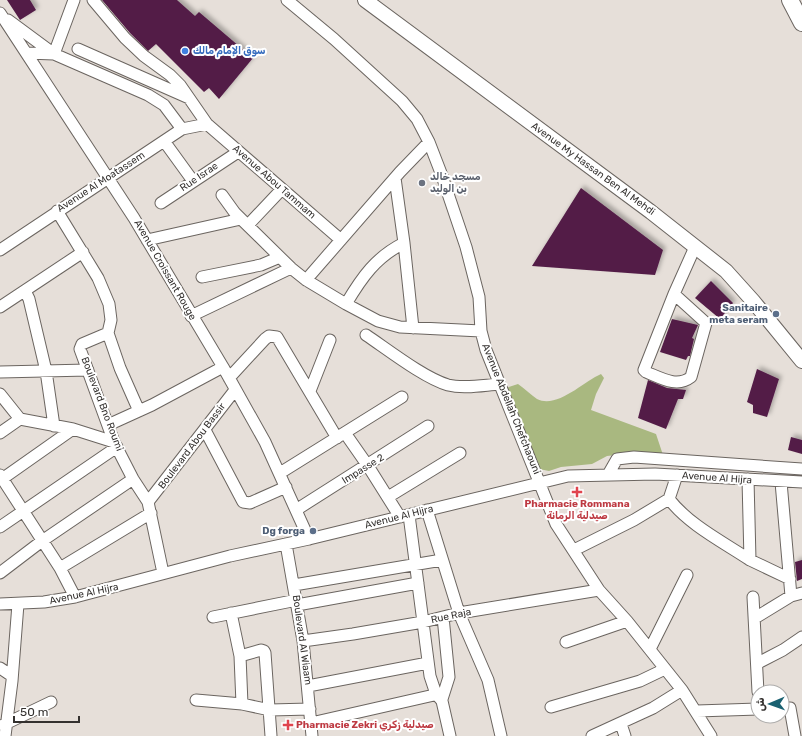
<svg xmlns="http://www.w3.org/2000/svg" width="802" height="736" font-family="Rubik,'Noto Sans Arabic',sans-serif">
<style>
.green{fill:#a9b880}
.building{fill:#531d47;filter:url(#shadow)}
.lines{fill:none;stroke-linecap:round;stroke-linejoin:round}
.minor-casing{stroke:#6b6560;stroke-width:13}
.major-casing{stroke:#6b6560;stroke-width:16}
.highway-casing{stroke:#6b6560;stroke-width:18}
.minor{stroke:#fff;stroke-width:11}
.major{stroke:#fff;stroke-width:14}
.highway{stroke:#fff;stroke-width:16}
.shop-dot{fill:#3f7fe0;stroke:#fff;stroke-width:1.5}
.worship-dot{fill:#6b7280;stroke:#fff;stroke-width:1.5}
.service-dot{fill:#5c6f8a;stroke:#fff;stroke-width:1.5}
.health-dot{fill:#e0444e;stroke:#fff;stroke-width:1.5}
.labels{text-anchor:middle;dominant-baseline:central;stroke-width:4;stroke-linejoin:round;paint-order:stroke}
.shop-label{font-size:10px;font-weight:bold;fill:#366cbe;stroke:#fff;text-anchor:start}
.street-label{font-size:10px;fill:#34312f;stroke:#fff}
.worship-label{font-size:10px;font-weight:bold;fill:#5b616d;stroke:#fff;text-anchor:start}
.service-label{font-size:10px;font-weight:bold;fill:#4e5e75;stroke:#fff;text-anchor:end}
.health-label{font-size:10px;font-weight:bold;fill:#be3a42;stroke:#fff}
</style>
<defs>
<filter id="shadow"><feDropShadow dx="3" dy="-3" stdDeviation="2" flood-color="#0004"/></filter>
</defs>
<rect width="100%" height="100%" fill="#e6dfd9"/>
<path class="green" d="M601,374l3,4 -8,16 -5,16 65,24 8,24 -48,-3 -9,1 -15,8 -31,3 -12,4 -10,-2 -33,-81 12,-4c6,4 13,11 19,15 20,10 46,-17 64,-25z"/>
<path class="building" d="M7,0h23l6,10 -16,10z
M102,0h75l18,16 4,-4 54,46 -34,41 -10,-11 -5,4 -48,-48 -8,7 -18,-18z
M581,188l82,62 -8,25 -123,-9z
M711,281l22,22 -13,16 -25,-21z
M672,319l26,6 -6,13 2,1 -4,17h-2l-2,4 -26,-8z
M757,369l22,10 -12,38 -14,-4v-8l-6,-3z
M648,380l19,8 19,2 -3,9h-5l-12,30 -28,-11z
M791,437l11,3v14l-14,-4z
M802,560v19l-5,2 -2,-19z"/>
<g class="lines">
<defs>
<path id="minor" d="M93,0l32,38 19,18 26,19 10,10 27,39 134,116
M287,0l47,39 68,62 15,18 12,23 12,31 25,74 13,50 2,34 5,19 70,174 43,66 28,31 55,69 29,46
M0,13l134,205 89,149 42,75 44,97
M8,20l46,34 20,-54
M78,49l111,49
M27,53l27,1 94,41 16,10 18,24
M164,141l29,40
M395,178l9,65 9,85
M222,195l13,18 56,55 15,12 40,24 32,17 22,6 81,4
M161,203l77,-51
M57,211l41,67 11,26 2,16 -3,13 -26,11 -2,5 34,93 19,37 15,23 15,71
M248,225l34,-36
M147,240l94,-21
M0,250l182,-121 25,-5
M202,277l59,-12 19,-8
M306,280l94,-108 29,-30
M25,291l4,8 17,72 8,55
M674,294l32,29 -15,54c-14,11 -30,1 -45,-5l-2,-2 30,-76 21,-47
M346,304c16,-27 30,-47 58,-61
M0,307l83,-55
M191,316l100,-48
M108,333l12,35 19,43
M366,335c21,14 58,43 82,50 16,4 36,0 52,-1
M0,372l88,-2
M229,378l36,-39 4,-3 8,1 60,101
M310,391l20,-51
M0,394l20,25 53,10 41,13
M108,425l44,-20 71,-38
M205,430l38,72 7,1 36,-16
M0,433l20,-14
M345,433l23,33 32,51
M280,473l122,-76
M609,473l8,-14 17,-2 168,12
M0,475l60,93 15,29
M677,475l-8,24c20,26 54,43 81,61
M2,479l71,-50
M748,479l2,81 40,19
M781,482l10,114
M388,497l72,-44
M148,502l87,-112
M296,510l132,-84
M427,510l32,103 29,67 13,56
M409,515l21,161 6,18 6,7 8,35
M0,527l117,-80
M286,544l17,97 9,95
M574,550l60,-30 35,-21
M60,568l91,-55
M0,573l42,-32 91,-62
M294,585l148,-25
M753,597l5,95
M0,604l44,-2 31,-5 155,-41 79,-17 259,-63 87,-2 147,8
M297,605l121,-22
M231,613l9,43 2,48
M213,617l84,-17
M755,618l36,-22 11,-3
M303,641l50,-7 70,-12 36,-9 140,-23
M566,642l61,-21
M650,649l37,-74
M240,656l21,-6 3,1 1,2 6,83
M758,663l25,-13 19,-13
M0,668l12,8
M308,686l120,-23
M442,699l7,-22 -6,-60
M196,700l46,4 28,6 40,-1
M551,707l89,-26 25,-12
M782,708h8l5,28
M697,711l61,-2
M311,723l132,-30
M621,724l4,12
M3,725l48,-23
M5,736l7,-55 6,-77
M592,736l61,-28 29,-18"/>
<path id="major" d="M365,0l286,212 75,59 27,30 49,60"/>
<path id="highway" d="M790,0l12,23"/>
</defs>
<use href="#minor" class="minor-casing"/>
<use href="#major" class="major-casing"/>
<use href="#highway" class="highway-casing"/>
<use href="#minor" class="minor"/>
<use href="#major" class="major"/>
<use href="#highway" class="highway"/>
</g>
<circle class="shop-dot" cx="185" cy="51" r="4"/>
<circle class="worship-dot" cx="422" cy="183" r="4"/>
<g class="service-dot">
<circle cx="776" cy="314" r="4"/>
<circle cx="313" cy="531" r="4"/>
</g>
<g class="health-dot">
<path d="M575 486h4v4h4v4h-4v4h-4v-4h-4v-4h4z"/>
<path d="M286 719h4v4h4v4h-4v4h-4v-4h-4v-4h4z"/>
</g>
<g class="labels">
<g class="shop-label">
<text x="193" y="51">سوق الإمام مالك</text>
</g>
<g class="street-label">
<text transform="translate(593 169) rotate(36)">Avenue My Hassan Ben Al Mehdi</text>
<text transform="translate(199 177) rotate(-34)">Rue Israe</text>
<text transform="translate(101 182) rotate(-33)">Avenue Al Moatassem</text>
<text transform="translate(274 182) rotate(41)">Avenue Abou Tammam</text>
<text transform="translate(165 270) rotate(60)">Avenue Croissant Rouge</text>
<text transform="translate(102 404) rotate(69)">Boulevard Bno Roumi</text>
<text transform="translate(511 409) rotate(68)">Avenue Abdellah Chefchaouni</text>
<text transform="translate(192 446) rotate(-53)">Boulevard Abou Bassir</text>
<text transform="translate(363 469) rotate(-32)">Impasse 2</text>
<text transform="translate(717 478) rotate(4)">Avenue Al Hijra</text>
<text transform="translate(399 517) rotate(-14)">Avenue Al Hijra</text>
<text transform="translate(84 594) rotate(-12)">Avenue Al Hijra</text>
<text transform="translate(451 616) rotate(-12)">Rue Raja</text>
<text transform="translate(302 640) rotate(82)">Boulevard Al Wiaam</text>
</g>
<g class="worship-label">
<text x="430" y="177">مسجد خالد<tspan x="430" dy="12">بن الوليد</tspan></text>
</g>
<g class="service-label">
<text x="768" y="308">Sanitaire<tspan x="768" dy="12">meta seram</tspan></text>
<text x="305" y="531">Dg forga</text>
</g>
<g class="health-label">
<text x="577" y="504">Pharmacie Rommana<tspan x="577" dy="12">صيدلية الرمانة</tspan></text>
<text x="296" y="725" text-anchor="start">Pharmacie Zekri صيدلية زكري</text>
</g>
</g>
<g transform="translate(770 704) rotate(268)"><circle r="19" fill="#ffffff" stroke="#aeadac"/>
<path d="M0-3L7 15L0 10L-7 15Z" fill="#1a6171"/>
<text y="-6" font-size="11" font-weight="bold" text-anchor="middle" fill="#34312f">ش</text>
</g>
<path d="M14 716v6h65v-6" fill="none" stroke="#34312f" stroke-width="2"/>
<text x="20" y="716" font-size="12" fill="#34312f" stroke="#ffffff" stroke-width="3" paint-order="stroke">50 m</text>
</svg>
